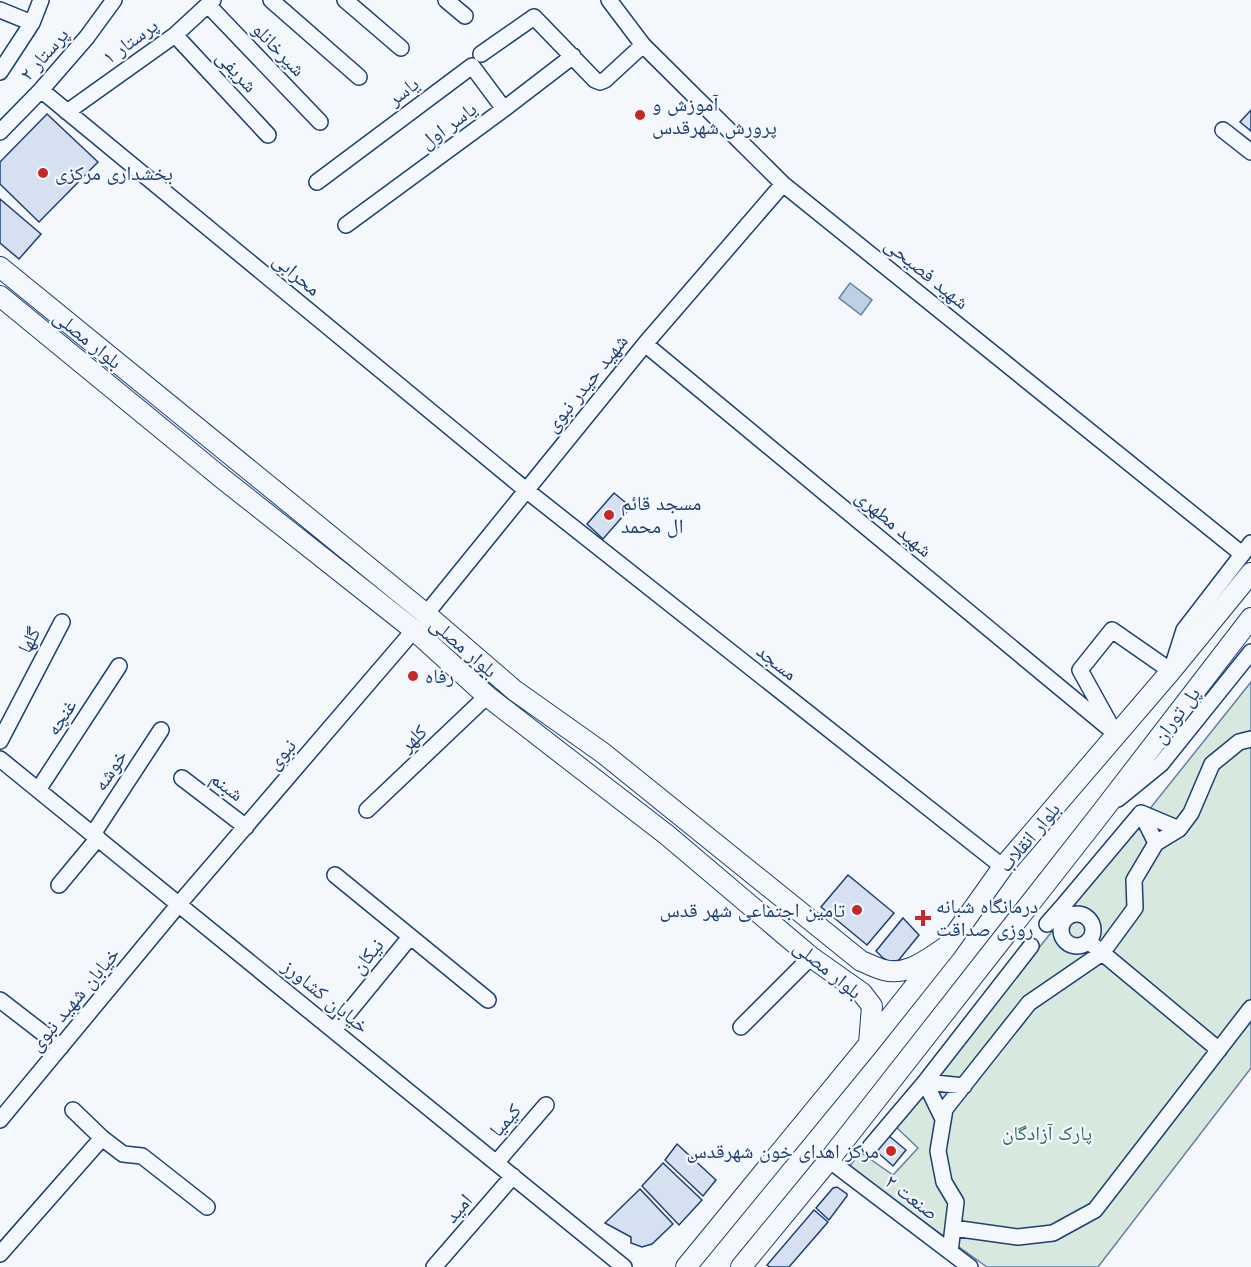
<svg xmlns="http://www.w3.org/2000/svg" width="1251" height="1267" font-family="Helvetica,'Noto Naskh Arabic',sans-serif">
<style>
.green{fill:#d7e8df;stroke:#687fa3;stroke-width:1.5}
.water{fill:#bed0e5;stroke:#687fa3;stroke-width:1.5}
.building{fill:#d5e0f0;stroke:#1d3f73;stroke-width:1.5}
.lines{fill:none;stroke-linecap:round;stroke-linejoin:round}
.minor-casing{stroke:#1d3f73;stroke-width:18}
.major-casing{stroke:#1d3f73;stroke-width:22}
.minor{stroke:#f4f7fb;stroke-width:15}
.major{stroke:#f4f7fb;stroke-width:20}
.poi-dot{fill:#c62828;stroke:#f4f7fb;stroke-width:2}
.labels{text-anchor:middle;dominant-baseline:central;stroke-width:4.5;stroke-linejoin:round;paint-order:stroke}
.street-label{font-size:20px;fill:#1d3f73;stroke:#f4f7fb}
.poi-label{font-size:20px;fill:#1d3f73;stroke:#f4f7fb;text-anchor:start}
.park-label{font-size:20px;fill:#2c6c60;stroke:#f4f7fb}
</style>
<rect width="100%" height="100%" fill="#f4f7fb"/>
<path class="green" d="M1251,682v386l-153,199h-111l-116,-83 -21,-18 10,-14 33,23 25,-27 -22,-21z"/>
<path class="water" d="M850,283l22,17 -11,15 -22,-17z"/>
<path class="building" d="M1251,110v21l-11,-9z
M47,114l51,48 -59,60 -39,-38v-22z
M0,199l41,35 -22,25 -19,-16z
M614,493l17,14 -28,32 -16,-15z
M848,875l46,38 -27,32 -46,-38z
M903,918l16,17 -21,26h-10l-5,-3 -7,-7z
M889,1136l17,14 -13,16 -17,-15z
M677,1144l39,36 -13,16 -38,-36z
M663,1163l39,37 -23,25 -37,-39z
M837,1187l10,7v2l-18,24 -13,-12 17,-20z
M640,1189l33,35 -21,20 -10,3 -11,-4v-6l-26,-14z
M814,1210l14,12 -39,45h-19l-3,-2z"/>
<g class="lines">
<defs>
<path id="minor" d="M271,0l88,77
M345,0l56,48
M446,0l19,16
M609,0l34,45 140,139 459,370
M208,5l112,117
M0,10l32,13
M175,35l93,100
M481,54l53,-37 61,63 5,2 5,-2 38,-35
M0,72l32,-49 9,-23
M41,90l485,400 477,377
M67,112l108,-77 38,-35
M1223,130l28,22
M0,132l41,-42 46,-53 27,-37
M317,182l155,-116 32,43
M346,225l158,-116 69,-53
M645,344l471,390
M426,614l219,-270 138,-160
M1111,726l-31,-56 32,-40 59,41 13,-41 67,-87
M0,741l62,-119
M0,759l624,508
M182,778l64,49
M38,790l81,-124
M1118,799l43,-35 90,-112
M367,810l120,-114
M1141,813l38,16
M93,834l68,-104
M335,875l153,125
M59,885l39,-47
M1062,907l79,-94 15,30 23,-14 12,-16 21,-49 27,-22 12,-3
M1061 930a16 16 0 1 1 32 0a16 16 0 1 1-32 0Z
M1047,924l15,-17 7,7
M1088,941l131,109
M0,1000l61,47
M741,1027l70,-70
M334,1030l76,-93
M925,1082l18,37
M925,1082l39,4
M73,1110l29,28 21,16 19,2 65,51
M0,1120l179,-216 235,-274
M870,1147l55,-65 106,-136
M829,1160l141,107
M496,1163l50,-58
M953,1228l65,9 35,-4 42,-23 156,-202
M950,1252l6,-50 -12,-20 -6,-31 7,-42 84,-106 73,-50 33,-45 -1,-28 22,-37
M0,1254l102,-116
M434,1267l79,-91"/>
<path id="major" d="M0,267l426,347 88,76 89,63 258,208c8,3 15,7 23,9 24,6 43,-11 62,-23
M0,296l223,183 191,151 73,66 180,139 144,122 51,36 10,13 -3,38
M686,1267l183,-223 77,-97 57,-80 168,-196 80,-98
M741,1267l88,-107 272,-347 150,-195"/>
</defs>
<use href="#minor" class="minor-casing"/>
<use href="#major" class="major-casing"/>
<use href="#minor" class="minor"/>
<use href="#major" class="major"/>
</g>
<g class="poi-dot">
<circle cx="640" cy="115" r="6"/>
<circle cx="43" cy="173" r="6"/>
<circle cx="609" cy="515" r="6"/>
<circle cx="413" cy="676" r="6"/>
<circle cx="857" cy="910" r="6"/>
<path d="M920 909h6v6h6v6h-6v6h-6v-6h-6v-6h6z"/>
<circle cx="891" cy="1151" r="6"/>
</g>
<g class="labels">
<g class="street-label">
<text transform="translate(130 41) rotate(-36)">پرستار ۱</text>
<text transform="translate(279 49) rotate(46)">شیرخانلو</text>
<text transform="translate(44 54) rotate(-49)">پرستار ۲</text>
<text transform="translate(237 71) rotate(47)">شریفی</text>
<text transform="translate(403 91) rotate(-37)">یاسر</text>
<text transform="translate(448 125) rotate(-36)">یاسر اول</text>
<text transform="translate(927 273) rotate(39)">شهید فصیحی</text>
<text transform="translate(297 274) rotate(40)">محرابی</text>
<text transform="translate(88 339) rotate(39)">بلوار مصلی</text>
<text transform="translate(586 383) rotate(-51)">شهید حیدر نبوی</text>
<text transform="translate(894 523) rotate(40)">شهید مطهری</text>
<text transform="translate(29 640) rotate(-63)">گلها</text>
<text transform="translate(464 647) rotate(41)">بلوار مصلی</text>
<text transform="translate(777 662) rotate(38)">مسجد</text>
<text transform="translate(1176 715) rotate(-53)">پل توران</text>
<text transform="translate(61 717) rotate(-57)">غنچه</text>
<text transform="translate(413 738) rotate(-43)">کلهر</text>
<text transform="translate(281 754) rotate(-49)">نبوی</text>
<text transform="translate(110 770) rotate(-57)">خوشه</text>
<text transform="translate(227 786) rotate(37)">شبنم</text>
<text transform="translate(1029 837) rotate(-50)">بلوار انقلاب</text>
<text transform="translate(367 956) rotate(-51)">نیکان</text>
<text transform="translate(828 969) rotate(39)">بلوار مصلی</text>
<text transform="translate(326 996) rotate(39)">خیابان کشاورز</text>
<text transform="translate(74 999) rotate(-50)">خیابان شهید نبوی</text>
<text transform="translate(505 1120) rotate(-49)">کیمیا</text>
<text transform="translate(912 1197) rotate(37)">صنعت ۲</text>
<text transform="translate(458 1208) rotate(-49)">امید</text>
</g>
<g class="poi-label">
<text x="652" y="104">آموزش و<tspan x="652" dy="23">پرورش شهرقدس</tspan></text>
<text x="55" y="173">بخشداری مرکزی</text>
<text x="621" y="503">مسجد قائم<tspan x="621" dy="23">ال محمد</tspan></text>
<text x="425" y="676">رفاه</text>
<text x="936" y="906">درمانگاه شبانه<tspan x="936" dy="23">روزی صداقت</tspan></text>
<text x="845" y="910" text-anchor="end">تامین اجتماعی شهر قدس</text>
<text x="879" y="1151" text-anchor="end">مرکز اهدای خون شهرقدس</text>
</g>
<g class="park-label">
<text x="1047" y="1133">پارک آزادگان</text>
</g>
</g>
</svg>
